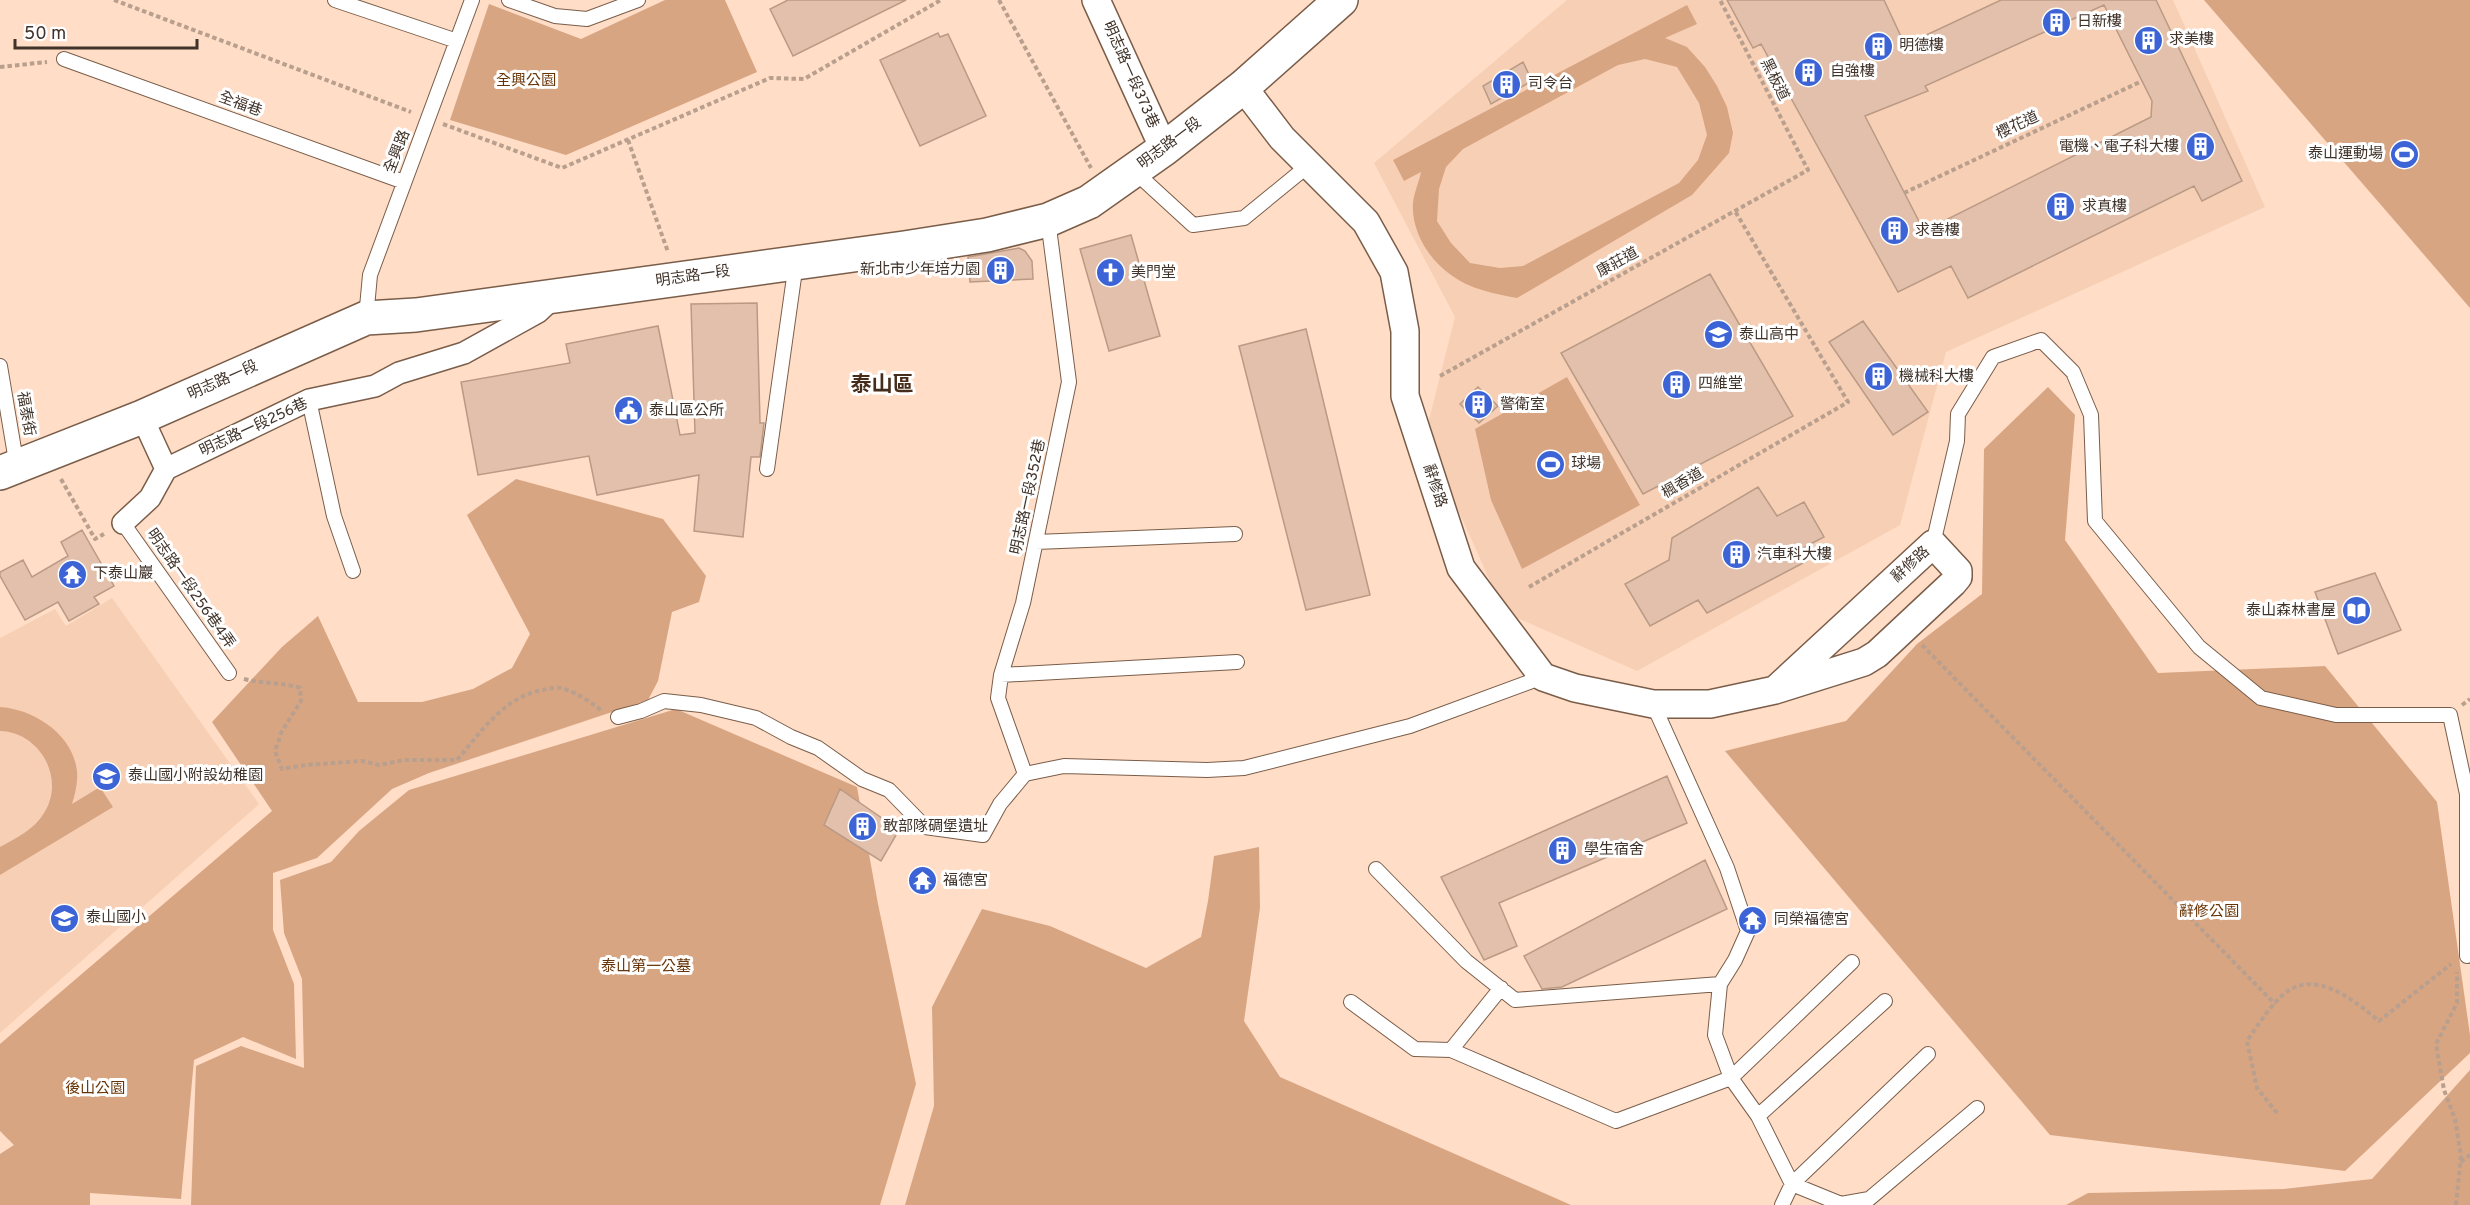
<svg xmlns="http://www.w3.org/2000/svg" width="2470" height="1205" font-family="Overpass,'Noto Sans TC',sans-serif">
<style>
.built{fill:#f7cfb5}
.green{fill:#d8a583;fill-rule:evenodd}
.building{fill:#e2c0ab;stroke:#ba9a85;stroke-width:1.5;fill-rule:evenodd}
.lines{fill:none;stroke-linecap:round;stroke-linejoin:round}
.service-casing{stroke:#7a5d49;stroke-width:16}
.pedestrian-casing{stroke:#7a5d49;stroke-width:24}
.minor-casing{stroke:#7a5d49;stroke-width:30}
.secondary-casing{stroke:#7a5d49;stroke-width:36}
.path{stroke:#b99f8d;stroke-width:4;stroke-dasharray:4.5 3;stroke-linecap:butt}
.service{stroke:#fff;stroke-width:14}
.pedestrian{stroke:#fff;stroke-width:21}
.minor{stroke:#fff;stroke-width:27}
.secondary{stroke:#fff;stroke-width:33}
.labels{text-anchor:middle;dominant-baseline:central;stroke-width:6;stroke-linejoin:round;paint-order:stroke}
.poi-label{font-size:15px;fill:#40332a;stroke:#fff;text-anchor:start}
.street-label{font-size:15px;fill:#40332a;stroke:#fff}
.park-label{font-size:15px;fill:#683405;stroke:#fff}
.district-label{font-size:21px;font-weight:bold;fill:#462c1a;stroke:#fff}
</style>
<rect width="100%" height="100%" fill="#ffddc6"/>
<path class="built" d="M1567,0h606l92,207 -319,145 -46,173 -263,146 -133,-59 -79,-176 30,-119 -81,-154z
M112,598l147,206 -259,229v-395l55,-29 11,17z"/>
<path class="green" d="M665,0h60l32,72 -191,83 -116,-35 39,-116 92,35z
M2204,0h266v308z
M1687,5l10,19 -32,14 22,9 18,20 12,19 10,21 6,26 -4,20 -37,42 -175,103c-21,-4 -48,-9 -66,-23 -22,-15 -40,-44 -38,-72 1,-10 6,-21 8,-31l-17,9 -11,-21zM1645,59l32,8 22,36 8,32 -9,25 -19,23 -156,83 -23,2 -30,-5 -19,-20 -14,-22 2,-32 7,-22 17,-18 155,-84z
M1567,377l73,128 -118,64 -31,-69 -16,-71z
M2048,387l27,28 -10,125 93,133 167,-7 112,136 33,233v18l-125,118 -295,-36 -325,-384 121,-30 71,-77 65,-50 2,-145z
M516,479l147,40 43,57 -7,26 -27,10 -14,69 -10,19 -219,73 -37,16 -75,69 -44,15v57l21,54 2,75 -53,-22 -49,23 -13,139 -91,-6v12h-90v-51l14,-9 -14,-14v-87l272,-233 -60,-89 70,-75 36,-31 40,86h64l51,-13 39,-21 18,-34 -63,-119z
M0,707c34,2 74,28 77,65 1,11 -2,22 -5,32l28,-17 13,20 -113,68v-28c16,-9 34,-17 44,-34 22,-34 -4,-81 -44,-82z
M676,709l181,78 21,117 38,180 -36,121h-689l5,-139 45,-20 63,22 -2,-89 -18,-46 -4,-53 51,-18 28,-31 50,-41z
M1259,847l1,61 -16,113 36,56 291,128h-666l29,-99 -2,-99 50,-98 68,17 96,42 55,-31 7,-36 6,-45z
M2470,1070v135h-404l22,-12 196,-4 88,-10z"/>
<path class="building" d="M788,0h118l-113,56 -23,-47z
M1727,0h157l21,45 96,-45h155l86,181 -40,20 -8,-15 -226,112 -17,-32 -53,26 -137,-248 -8,4zM2104,5l48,96 -1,16 -227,114 -59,-115 63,-25 -3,-5z
M938,33l2,4 8,-3 38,82 -66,30 -40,-86z
M1523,62l9,19 -41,23 -8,-18z
M1131,235l29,101 -51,15 -29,-102z
M1019,248l6,3 7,10 1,18 -63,3 -2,-25z
M1710,274l83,142 -150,78 -82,-141z
M757,303l3,120h4l-4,34h-9l-8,80 -49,-6 5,-56 -102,20 -8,-39 -111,19 -17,-93 109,-19 -4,-19 92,-18 22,109 15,-2 -4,-129z
M1863,321l65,91 -35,23 -64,-93z
M1306,329l64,266 -64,15 -67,-264z
M1478,387l20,19 -19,17 -19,-19z
M1758,487l19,29 27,-14 20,35 -25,13 8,11 -100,52 -9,-13 -48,26 -25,-42 44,-24 3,-22z
M82,530l32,56 -20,11 5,7 -30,17 -11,-19 -33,18 -25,-44v-4l23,-12 9,17 36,-21 -7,-14z
M2375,573l26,57 -63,24 -23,-62z
M1667,776l20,47 -188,80 18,43 -33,14 -43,-83z
M840,789l59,41 -18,31 -57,-36z
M1705,860l22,49 -165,78 -20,2 -18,-33z"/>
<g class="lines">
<defs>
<path id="service" d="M335,0l122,41
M509,0l46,16 32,3 51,-19
M64,59l340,123
M1134,171l59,54 51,-7 66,-54
M366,318l4,-43 102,-275
M0,366l17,101
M309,400l25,116 19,55
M767,469l29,-206
M123,523l106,150
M1036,542l199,-8
M1933,544l24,-103 1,-27 35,-57 48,-17 32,32 18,43 4,106 104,126 62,51 75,17h114l17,79v162
M1001,675l236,-13
M1653,704l74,164 21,63 -13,29 -15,24 -5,51 16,43 27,38 34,68 -10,21
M618,717l23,-6 23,-10 37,4 55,13 35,19 27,11 44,31 27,11 36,37 58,8 17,-31 25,-30 39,-8 143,4 37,-2 166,-42 133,-49
M1025,774l-27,-76 3,-23 22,-72 46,-221 -21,-162
M1376,869l90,92 49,39 205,-16
M1351,1002l64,47 36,1 50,-62
M1451,1050l165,71 115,-43 121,-116
M1928,1054l-136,130 49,20 28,-5 108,-91
M1758,1116l127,-115"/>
<path id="pedestrian" d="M142,417l24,52
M123,523l27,-25 16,-29 143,-69 66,-14 24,-13 65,-20 74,-41 16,-15"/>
<path id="minor" d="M1096,0l68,149
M1243,87l39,51 84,84 28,50 11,59v65l56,172 82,109 32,11 78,16h57l65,-14 89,-28 13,-8 76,-71 5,-6v-6l-25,-27 -158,146"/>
<path id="secondary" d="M0,473l142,-56 224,-99 50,-3 488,-67 83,-13 61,-15 41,-18 75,-53 79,-62 98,-87"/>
</defs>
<use href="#service" class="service-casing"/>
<use href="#pedestrian" class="pedestrian-casing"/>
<use href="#minor" class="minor-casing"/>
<use href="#secondary" class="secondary-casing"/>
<path class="path" d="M114,0l297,112
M999,0l92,168
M0,67l47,-5
M443,124l119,44 208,-90 34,1 137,-79
M628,140l40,112
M1904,193l238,-112
M1440,376l368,-206 -88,-170
M61,479l34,60 9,-5
M1529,587l319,-185 -113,-191
M1922,645l353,359
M244,679c19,5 38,3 56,9l1,13 -19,30 -7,20 7,18 24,-4 56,-4 17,4 25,-5h53c25,-29 46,-62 85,-70 6,-1 13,-3 19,-2 15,4 28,13 40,22
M2462,705l8,-6
M2277,1113l-20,-25 -10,-47c10,-15 30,-46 46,-53 30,-14 64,15 86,33l72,-57
M2461,1162l9,-7
M2456,1205l5,-49 -6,-37 -11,-29 -8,-46 21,-41v-31"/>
<use href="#service" class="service"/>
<use href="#pedestrian" class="pedestrian"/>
<use href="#minor" class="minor"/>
<use href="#secondary" class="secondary"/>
</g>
<defs>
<symbol id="building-disc" viewBox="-11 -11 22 22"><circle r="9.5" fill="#3d64d6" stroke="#fff"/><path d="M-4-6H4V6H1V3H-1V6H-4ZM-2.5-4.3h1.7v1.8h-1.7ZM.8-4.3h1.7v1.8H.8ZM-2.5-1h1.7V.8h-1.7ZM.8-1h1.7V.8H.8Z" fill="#fff"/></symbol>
<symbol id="stadium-disc" viewBox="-11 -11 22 22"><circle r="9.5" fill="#3d64d6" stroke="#fff"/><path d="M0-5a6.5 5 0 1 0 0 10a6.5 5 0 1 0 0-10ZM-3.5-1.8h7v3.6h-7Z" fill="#fff"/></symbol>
<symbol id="church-disc" viewBox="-11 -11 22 22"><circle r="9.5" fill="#3d64d6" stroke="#fff"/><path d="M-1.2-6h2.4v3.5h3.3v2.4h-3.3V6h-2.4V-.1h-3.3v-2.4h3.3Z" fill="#fff"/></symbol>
<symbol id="school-disc" viewBox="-11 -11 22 22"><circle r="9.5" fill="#3d64d6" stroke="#fff"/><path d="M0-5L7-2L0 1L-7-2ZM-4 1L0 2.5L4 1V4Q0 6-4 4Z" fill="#fff"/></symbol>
<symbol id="civic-disc" viewBox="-11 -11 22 22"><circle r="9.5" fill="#3d64d6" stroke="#fff"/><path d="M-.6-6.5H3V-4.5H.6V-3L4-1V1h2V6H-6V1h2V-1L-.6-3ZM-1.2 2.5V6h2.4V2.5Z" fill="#fff"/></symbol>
<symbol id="temple-disc" viewBox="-11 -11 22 22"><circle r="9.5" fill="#3d64d6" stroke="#fff"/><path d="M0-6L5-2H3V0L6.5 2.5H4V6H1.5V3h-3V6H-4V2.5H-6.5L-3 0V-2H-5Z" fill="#fff"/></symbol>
<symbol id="library-disc" viewBox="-11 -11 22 22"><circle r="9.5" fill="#3d64d6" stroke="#fff"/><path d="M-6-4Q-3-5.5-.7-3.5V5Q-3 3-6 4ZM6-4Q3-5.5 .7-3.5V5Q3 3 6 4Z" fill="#fff"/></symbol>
</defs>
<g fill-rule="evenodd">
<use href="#building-disc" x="2040" y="6" width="33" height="33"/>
<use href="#building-disc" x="2132" y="24" width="33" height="33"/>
<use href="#building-disc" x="1862" y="30" width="33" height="33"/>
<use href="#building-disc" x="1792" y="56" width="33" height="33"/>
<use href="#building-disc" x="1490" y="68" width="33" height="33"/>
<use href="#building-disc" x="2184" y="130" width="33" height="33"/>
<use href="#stadium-disc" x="2388" y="138" width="33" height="33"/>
<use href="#building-disc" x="2044" y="190" width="33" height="33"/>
<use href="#building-disc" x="1878" y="214" width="33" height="33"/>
<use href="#building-disc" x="984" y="254" width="33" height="33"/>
<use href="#church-disc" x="1094" y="256" width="33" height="33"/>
<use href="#school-disc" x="1702" y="318" width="33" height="33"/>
<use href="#building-disc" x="1862" y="360" width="33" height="33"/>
<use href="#building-disc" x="1660" y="368" width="33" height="33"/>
<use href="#building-disc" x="1462" y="388" width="33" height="33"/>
<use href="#civic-disc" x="612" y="394" width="33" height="33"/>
<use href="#stadium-disc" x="1534" y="448" width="33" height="33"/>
<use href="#building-disc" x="1720" y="538" width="33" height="33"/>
<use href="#temple-disc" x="56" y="558" width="33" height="33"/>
<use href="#library-disc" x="2340" y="594" width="33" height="33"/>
<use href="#school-disc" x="90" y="760" width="33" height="33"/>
<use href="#building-disc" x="846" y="810" width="33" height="33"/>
<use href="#building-disc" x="1546" y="834" width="33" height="33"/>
<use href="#temple-disc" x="906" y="864" width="33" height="33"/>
<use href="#school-disc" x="48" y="902" width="33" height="33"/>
<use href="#temple-disc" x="1736" y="904" width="33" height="33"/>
</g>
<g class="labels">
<g class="poi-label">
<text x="2077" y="22">日新樓</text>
<text x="2169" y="40">求美樓</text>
<text x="1899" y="46">明德樓</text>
<text x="1830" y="72">自強樓</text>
<text x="1528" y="84">司令台</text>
<text x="2179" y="147" text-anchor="end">電機、電子科大樓</text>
<text x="2383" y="154" text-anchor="end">泰山運動場</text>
<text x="2082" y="207">求真樓</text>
<text x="1915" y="231">求善樓</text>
<text x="980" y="270" text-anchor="end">新北市少年培力園</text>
<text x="1131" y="273">美門堂</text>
<text x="1739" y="335">泰山高中</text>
<text x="1899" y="377">機械科大樓</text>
<text x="1698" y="384">四維堂</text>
<text x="1500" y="405">警衛室</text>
<text x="649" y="411">泰山區公所</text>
<text x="1571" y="464">球場</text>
<text x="1757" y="555">汽車科大樓</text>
<text x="93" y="574">下泰山巖</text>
<text x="2336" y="611" text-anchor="end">泰山森林書屋</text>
<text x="128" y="776">泰山國小附設幼稚園</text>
<text x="883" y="827">敢部隊碉堡遺址</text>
<text x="1584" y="850">學生宿舍</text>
<text x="943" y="881">福德宮</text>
<text x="86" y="918">泰山國小</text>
<text x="1774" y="920">同榮福德宮</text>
</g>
<g class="street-label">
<text transform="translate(1130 75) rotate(66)">明志路一段373巷</text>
<text transform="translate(1774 80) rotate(63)">黑板道</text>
<text transform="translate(240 105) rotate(20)">全福巷</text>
<text transform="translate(2018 126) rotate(-25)">櫻花道</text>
<text transform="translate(1170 144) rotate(-37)">明志路一段</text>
<text transform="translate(398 152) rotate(-69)">全興路</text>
<text transform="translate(1618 263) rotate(-29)">康莊道</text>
<text transform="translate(693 277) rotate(-8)">明志路一段</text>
<text transform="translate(223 381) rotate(-24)">明志路一段</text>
<text transform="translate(25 414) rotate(80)">福泰街</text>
<text transform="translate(254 428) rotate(-25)">明志路一段256巷</text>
<text transform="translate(1683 484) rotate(-30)">楓香道</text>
<text transform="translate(1434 486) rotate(72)">辭修路</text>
<text transform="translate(1029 497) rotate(-78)">明志路一段352巷</text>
<text transform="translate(1911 565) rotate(-42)">辭修路</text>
<text transform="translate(190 589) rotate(55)">明志路一段256巷4弄</text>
</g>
<g class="park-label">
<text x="526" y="81">全興公園</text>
<text x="2209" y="912">辭修公園</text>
<text x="646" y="967">泰山第一公墓</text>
<text x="95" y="1089">後山公園</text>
</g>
<g class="district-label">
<text x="882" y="385">泰山區</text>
</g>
</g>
<path d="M15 39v9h182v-9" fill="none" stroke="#40332a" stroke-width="3"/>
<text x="24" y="39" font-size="18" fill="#40332a" stroke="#ffffff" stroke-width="4.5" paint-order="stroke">50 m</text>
</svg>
